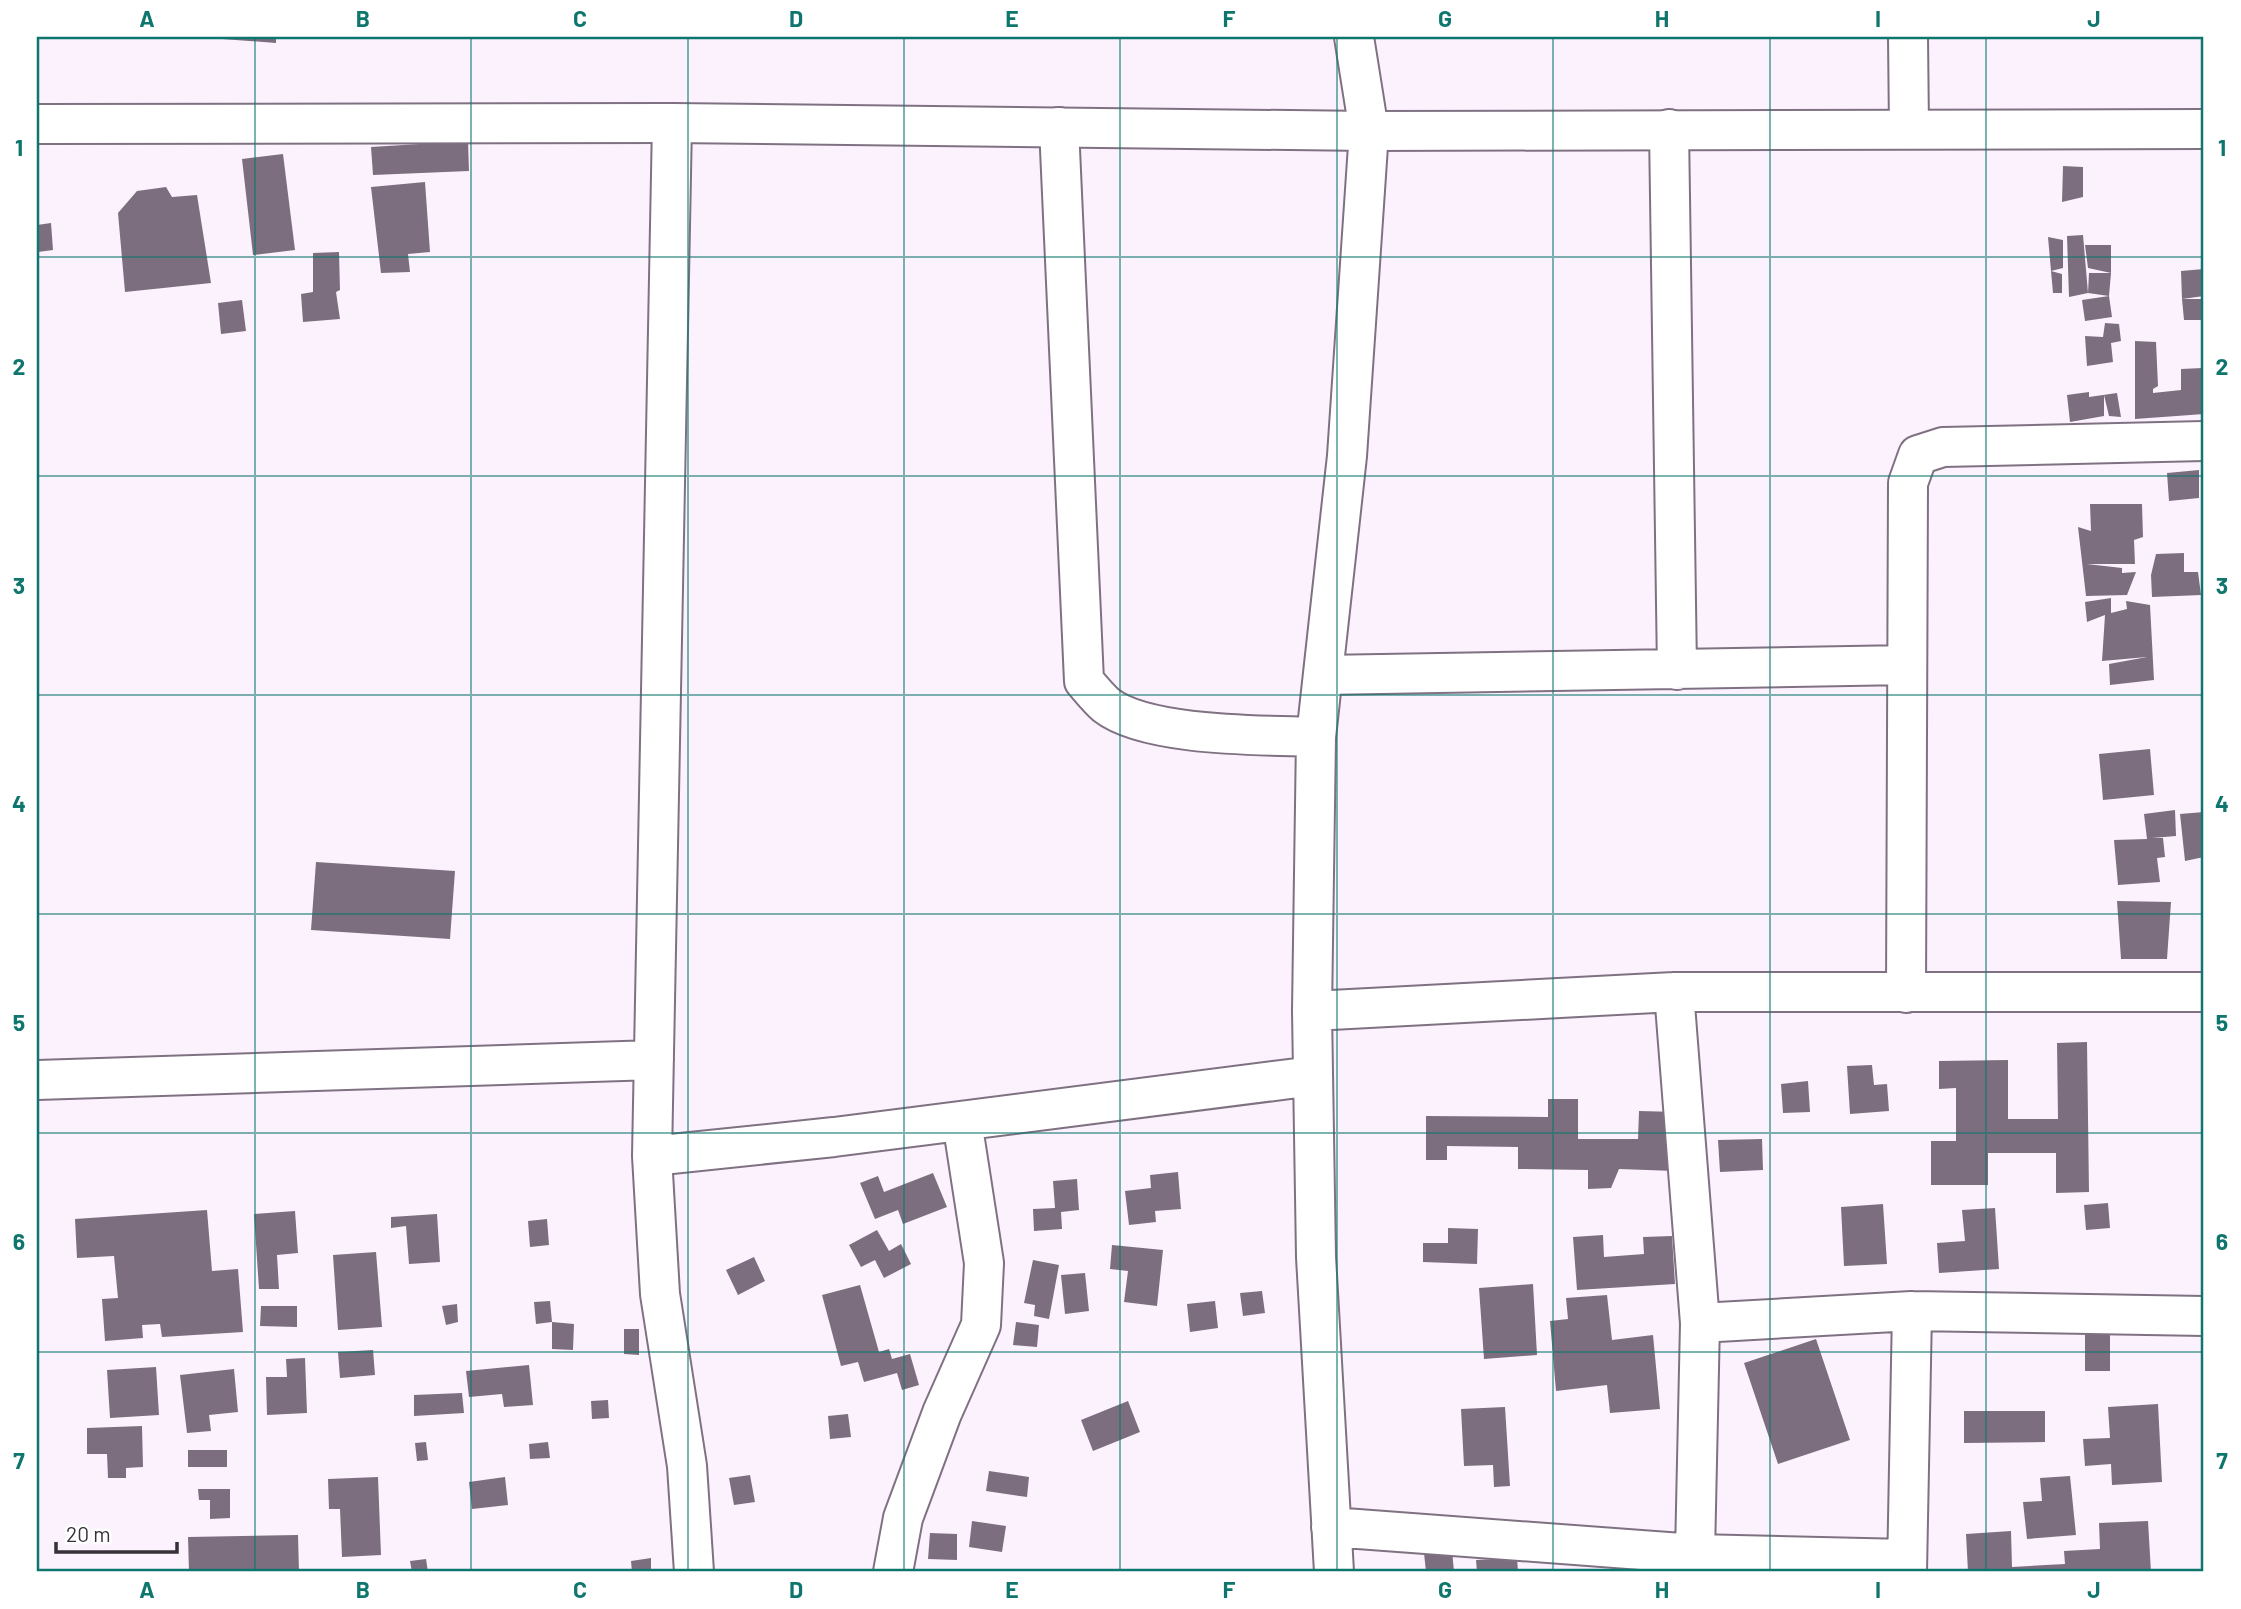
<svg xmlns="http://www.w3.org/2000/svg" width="2241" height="1609" font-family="Barlow,sans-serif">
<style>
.building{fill:#7c6e7e}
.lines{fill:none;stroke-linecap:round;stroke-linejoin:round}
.minor-casing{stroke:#7f7182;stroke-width:42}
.tertiary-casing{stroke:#7f7182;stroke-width:42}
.minor{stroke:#fff;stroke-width:38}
.tertiary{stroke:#fff;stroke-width:38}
.grid{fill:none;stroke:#0f766e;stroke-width:2;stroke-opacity:0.55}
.neatline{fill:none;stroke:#0f766e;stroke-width:2.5}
.grid-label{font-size:23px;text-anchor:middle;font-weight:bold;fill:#0f766e}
</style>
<rect width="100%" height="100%" fill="#fcf2fe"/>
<path class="building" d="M222,37h54v6l-54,-4z
M468,141l1,30 -96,4 -2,-28z
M283,154l12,96 -42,5 -11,-96z
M2063,166l20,1v30l-21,5z
M425,182l5,70 -22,2 2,18 -29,1 -10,-86z
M166,187l6,10 25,-2 14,88 -86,9 -7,-79 19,-22z
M51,223l2,27 -15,2 -1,-27z
M2083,235l5,58 1,-20h22l-2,23 3,21 -27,4 -3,-21 27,-4 -21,-3 -19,4 -2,-61z
M2048,237l15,3v28l-12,3z
M2085,245h26v28l-23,-5z
M339,252l1,38 -4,2 4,27 -37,3 -2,-28 12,-2v-39z
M2204,269v27l-22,3 -1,-28z
M2051,271l11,3v19h-9z
M2182,299h22v21h-20z
M242,300l4,31 -25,3 -3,-31z
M2105,323l14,1 2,17 -10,2 2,19 -26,4 -2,-30 18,1z
M2135,341l21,1 2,44 -5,3v4l28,-3v-21l21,-1 2,46 -69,5z
M2089,392v5l28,-4 4,24 -12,-1 -5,-21v21l-34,6 -3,-27z
M2199,470v28l-30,3 -2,-28z
M2090,504h52l1,33 -9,3 1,24h-48l35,4v5l14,-1 -9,23 -41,1 -8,-69 13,4z
M2184,553v19h14l3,23 -49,2 -1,-22 5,-21z
M2111,598v15l16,-4 -1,-8 24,4 4,75 -44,5 -1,-21 38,-7 -45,4 3,-46 -18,7 -2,-20z
M2150,749l4,46 -51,5 -4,-46z
M2175,810l1,26 -24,2h11l2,19 -8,1 3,24 -42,3 -4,-45 33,-1 -3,-25z
M2204,812v45l-19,4 -5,-47z
M316,862l139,9 -5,68 -139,-9z
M2117,901l54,1 -4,57h-46z
M2087,1042l2,150 -33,1v-40h-68v32h-57v-44h25v-53l-17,1v-28l69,-1v59h50l-1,-76z
M1872,1065l2,20 13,-1 2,27 -39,3 -3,-48z
M1808,1081l2,31 -27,1 -2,-29z
M1548,1099h30v40h60l1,-28 38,1 -2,59 -56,-2 -8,19 -23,1v-19l-70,-1v-22l-71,-1v14h-21v-44l122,1z
M1762,1139l1,31 -43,2 -2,-32z
M1178,1172l3,37 -26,2 1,11 -27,3 -4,-34 26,-3 -1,-13z
M933,1173l14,34 -44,17 -5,-14 -23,9 -15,-36 18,-7 6,16z
M1077,1179l2,31 -18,2 1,17 -28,2 -1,-22 22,-1 -2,-27z
M2108,1203l2,25 -24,2 -2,-25z
M1883,1204l4,60 -43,2 -3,-59z
M1995,1208l4,61 -60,4 -2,-30 28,-2 -3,-31z
M207,1210l5,61 26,-2 5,63 -81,5 -2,-13 -18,1 1,13 -38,3 -3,-42 16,-1 -4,-42 -37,2 -2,-39z
M295,1211l3,42 -21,2 2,34h-20l-5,-75z
M437,1214l3,48 -31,2 -3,-38 -15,2v-11z
M547,1219l2,26 -19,2 -2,-26z
M1448,1228l30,1 -1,35 -54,-2v-19h25z
M877,1230l12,21 12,-7 10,20 -27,14 -9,-18 -14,7 -12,-22z
M1603,1235l1,22 40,-3 -1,-17 29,-1 3,48 -98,6 -4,-53z
M1112,1245l51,5 -6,56 -33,-4 4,-31 -18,-2z
M376,1252l6,75 -44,3 -5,-75z
M754,1257l11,24 -27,14 -12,-25z
M1033,1260l26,5 -10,54 -15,-3 1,-11 -11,-2z
M1085,1273l4,38 -24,3 -4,-39z
M1533,1284l4,71 -53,4 -5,-71z
M860,1285l19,67 10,-3 3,10 18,-5 9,31 -17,5 -5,-17 -33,9 -6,-20 -17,4 -19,-71z
M1262,1291l3,22 -22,3 -3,-23z
M1607,1295l5,45 41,-5 7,74 -50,4 -3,-28 -51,6 -6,-70 18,-2 -2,-21z
M550,1301l2,21 -16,2 -2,-22z
M1215,1301l3,27 -28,4 -3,-28z
M457,1304l1,18 -12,3 -4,-19z
M261,1306h36v21l-37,-1z
M552,1322l22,2 -1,26 -21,-1z
M1016,1322l23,3 -2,22 -24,-2z
M624,1329h15v26l-15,-1z
M2085,1329h25v42h-25z
M1816,1339l34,101 -72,24 -34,-101z
M373,1350l2,25 -35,3 -2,-26z
M305,1358l2,55 -40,2 -1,-38h21l-1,-18z
M529,1365l4,40 -29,2 -2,-13 -33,3 -3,-26z
M156,1367l3,48 -49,3 -3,-48z
M234,1369l4,43 -29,3 2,16 -24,2 -7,-58z
M462,1393l2,20 -50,3v-21z
M608,1400l1,18 -17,1 -1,-18z
M1128,1401l12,31 -47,19 -12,-31z
M2158,1404l4,78 -50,3 -1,-21 -26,2 -2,-27 27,-1 -2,-31z
M1505,1407l5,79 -16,1 -1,-22 -29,1 -3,-57z
M1964,1411h81v31l-81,1z
M848,1414l3,23 -21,2 -2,-23z
M142,1426l1,41 -17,1v10h-18l-1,-24h-20v-26z
M426,1442l2,18 -11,1 -2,-18z
M548,1442l2,16 -20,1 -1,-15z
M188,1450h39v17h-39z
M989,1471l40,6 -2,20 -41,-6z
M750,1475l5,27 -21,3 -5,-27z
M2070,1476l6,59 -49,4 -4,-37 19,-1 -2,-23z
M378,1477l3,78 -39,2 -2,-48h-11l-1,-30z
M505,1477l3,28 -36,4 -3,-27z
M198,1489h32v29l-20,1v-19h-11z
M972,1521l34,5 -4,26 -33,-5z
M2148,1521l3,51h-183l-2,-38 45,-3 1,36 53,-3 -1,-13 36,-2 -1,-26z
M930,1533l27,1v26l-29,-1z
M298,1535l1,37h-110l-1,-35z
M1452,1550l2,22h-28l-2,-19z
M651,1558v14h-19l-1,-11z
M1517,1558l1,14h-41l-1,-12z
M426,1559l2,13h-16l-2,-11z"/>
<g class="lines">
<defs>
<path id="minor" d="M1908,37l1,91
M672,123l-20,1033 8,138 27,172 7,106
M1059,127l25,554c7,8 14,17 22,24 41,32 158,30 210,32
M1669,129l8,541
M1323,675l584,-10
M1674,992l26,331 -5,231
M1906,993l2,-510 10,-28 25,-8 261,-6
M1312,1011l362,-19h530
M37,1080l617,-20
M652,1156l182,-19 479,-61
M1700,1323l212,-12 292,5
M1331,1527l364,27 212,5
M893,1572l10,-54 39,-105 39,-88 3,-62 -22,-142
M1334,1572l-18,-315 -4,-246 4,-274 31,-281 22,-325 -15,-94
M1907,1572l5,-261"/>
<path id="tertiary" d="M37,124l635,-1 697,8 835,-2"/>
</defs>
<use href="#minor" class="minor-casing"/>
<use href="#tertiary" class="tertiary-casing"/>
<use href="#minor" class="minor"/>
<use href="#tertiary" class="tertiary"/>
</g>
<path class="grid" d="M255,37v1535M471,37v1535M688,37v1535M904,37v1535M1120,37v1535M1337,37v1535M1553,37v1535M1770,37v1535M1986,37v1535M37,257h2167M37,476h2167M37,695h2167M37,914h2167M37,1133h2167M37,1352h2167"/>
<rect width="2241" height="1609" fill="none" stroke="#ffffff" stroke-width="77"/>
<path d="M56 1542v10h121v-10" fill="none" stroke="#373138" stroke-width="3.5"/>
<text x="66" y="1542" font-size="21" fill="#373138" stroke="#ffffff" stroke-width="5" paint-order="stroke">20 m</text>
<rect x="38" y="38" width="2164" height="1532" class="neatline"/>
<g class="grid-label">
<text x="147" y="27">A</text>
<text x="363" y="27">B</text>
<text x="580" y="27">C</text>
<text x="796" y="27">D</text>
<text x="1012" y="27">E</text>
<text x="1229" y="27">F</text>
<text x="1445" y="27">G</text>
<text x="1662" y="27">H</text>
<text x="1878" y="27">I</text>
<text x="2094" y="27">J</text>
<text x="19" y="156">1</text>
<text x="2222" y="156">1</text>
<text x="19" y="375">2</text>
<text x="2222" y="375">2</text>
<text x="19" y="594">3</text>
<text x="2222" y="594">3</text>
<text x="19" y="812">4</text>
<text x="2222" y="812">4</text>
<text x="19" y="1031">5</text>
<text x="2222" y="1031">5</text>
<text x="19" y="1250">6</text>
<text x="2222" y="1250">6</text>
<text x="19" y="1469">7</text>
<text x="2222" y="1469">7</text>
<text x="147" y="1598">A</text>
<text x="363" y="1598">B</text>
<text x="580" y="1598">C</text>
<text x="796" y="1598">D</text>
<text x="1012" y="1598">E</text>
<text x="1229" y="1598">F</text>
<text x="1445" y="1598">G</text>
<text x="1662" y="1598">H</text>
<text x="1878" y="1598">I</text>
<text x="2094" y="1598">J</text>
</g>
</svg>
